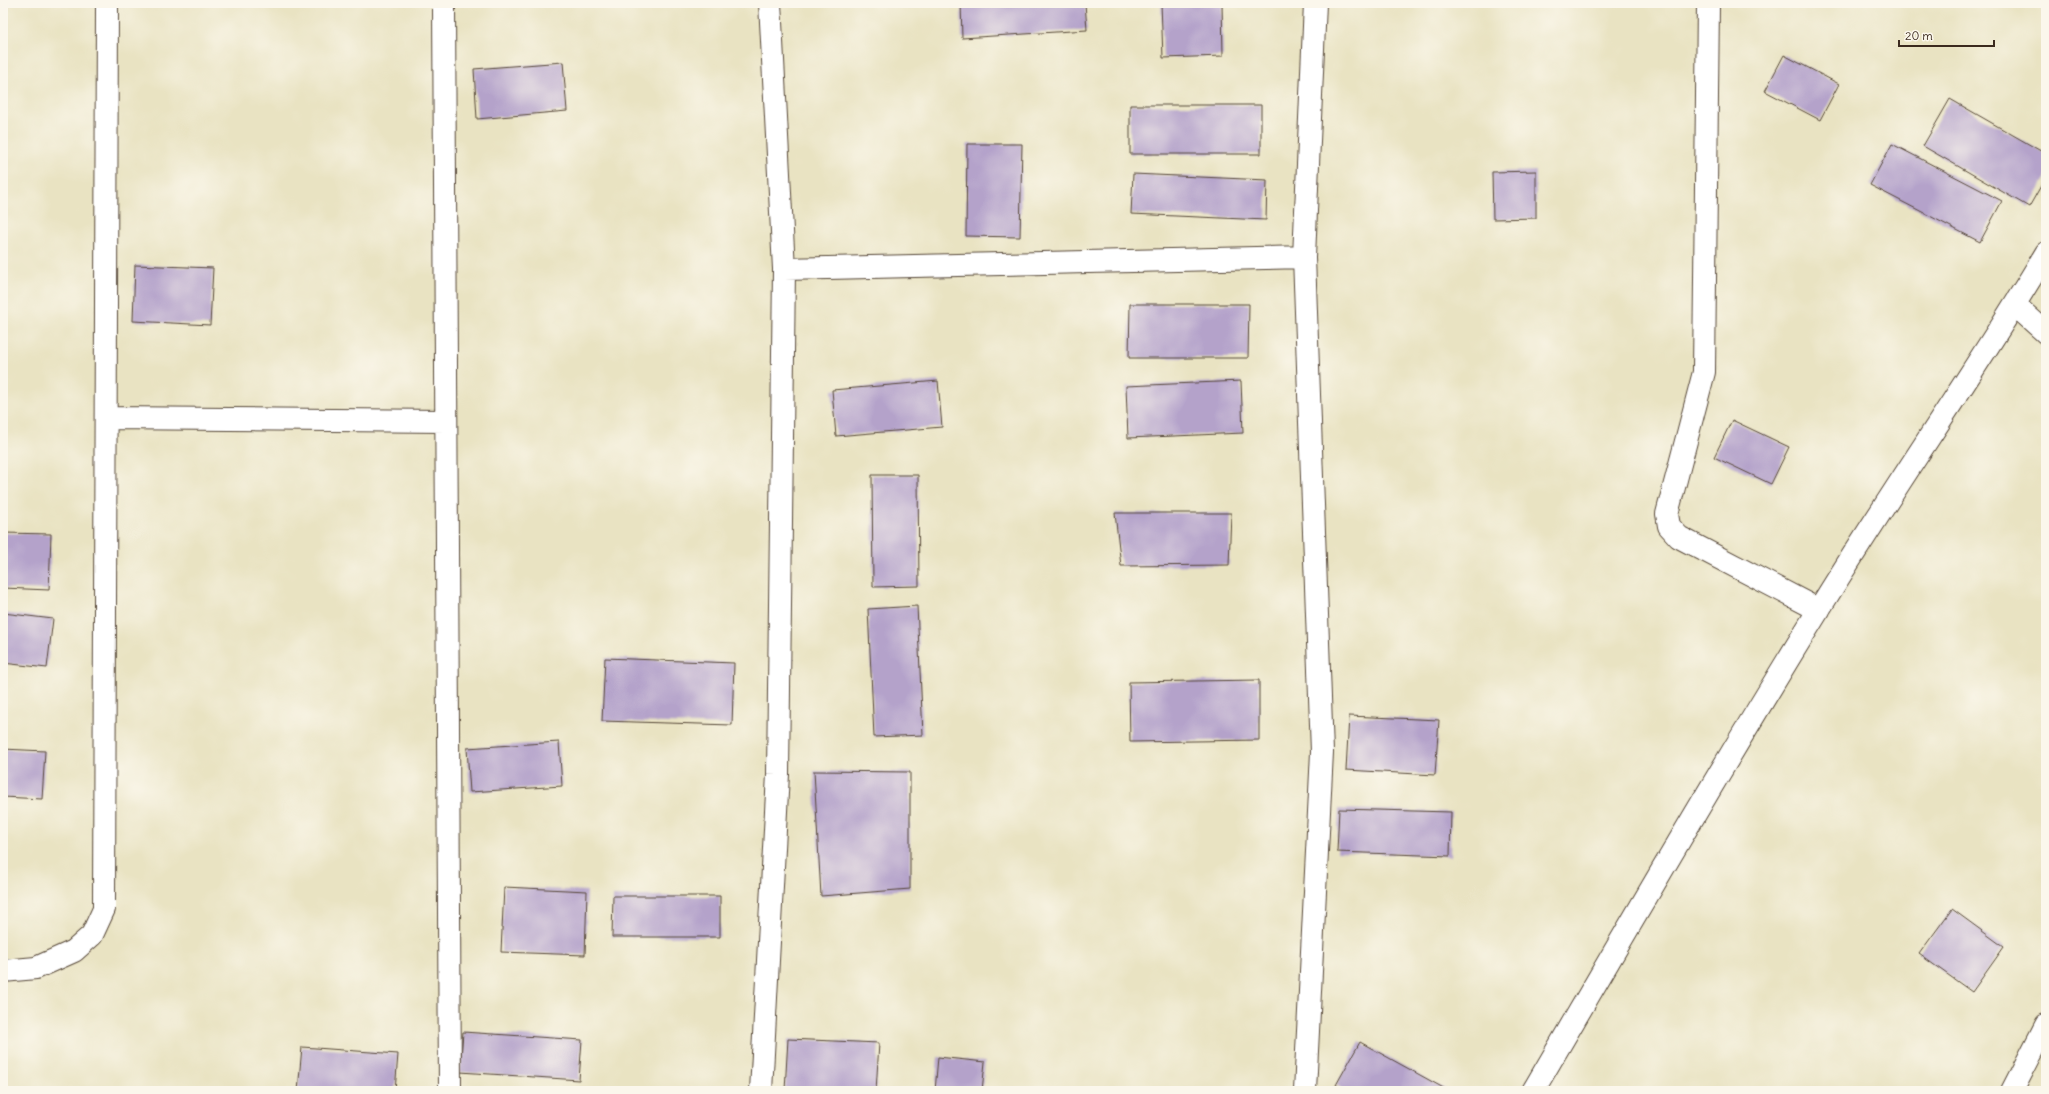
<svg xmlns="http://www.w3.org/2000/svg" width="2049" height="1094" font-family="Delius,sans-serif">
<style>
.building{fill:#b4a2ca}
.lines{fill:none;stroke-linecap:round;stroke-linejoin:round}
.minor-casing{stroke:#554637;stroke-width:24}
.minor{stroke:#fff;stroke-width:22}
</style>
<rect width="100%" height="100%" fill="#fbf7ec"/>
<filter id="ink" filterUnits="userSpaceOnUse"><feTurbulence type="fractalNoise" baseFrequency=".025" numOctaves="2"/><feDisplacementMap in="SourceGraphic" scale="8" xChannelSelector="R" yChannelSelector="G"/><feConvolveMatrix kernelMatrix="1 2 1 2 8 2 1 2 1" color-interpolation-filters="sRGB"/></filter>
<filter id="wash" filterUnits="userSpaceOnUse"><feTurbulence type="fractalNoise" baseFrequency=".012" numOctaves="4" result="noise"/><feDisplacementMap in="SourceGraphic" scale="16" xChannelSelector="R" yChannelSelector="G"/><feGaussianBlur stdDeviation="0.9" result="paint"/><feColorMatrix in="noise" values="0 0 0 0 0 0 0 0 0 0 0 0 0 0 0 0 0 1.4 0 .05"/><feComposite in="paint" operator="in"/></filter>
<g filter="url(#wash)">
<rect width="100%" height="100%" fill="#e9e3c2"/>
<g id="blocks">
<path class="building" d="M961,3h124l2,27 -125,8z
M1161,3h61l1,53 -60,2z
M1784,55l55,29 -19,36 -55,-29z
M563,62l4,49 -90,8 -3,-50z
M1950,99l96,55v23l-17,30 -106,-61z
M1130,105h131v49h-131z
M967,144h55l-2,93 -54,-1z
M1892,144l110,57 -22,41 -110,-57z
M1536,171v47l-43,1 -1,-47z
M1133,174l134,6 -1,40 -135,-6z
M135,265l78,3 -3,57 -77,-4z
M1130,304h119l-1,54h-119z
M938,381l4,46 -106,9 -4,-46z
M1241,381l2,52 -115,5 -2,-52z
M1732,420l57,27 -18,37 -57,-27z
M872,475h46l1,111 -46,1z
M1115,513h116l-2,52 -108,1z
M3,533l48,1 -2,56 -46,-2z
M917,606l6,129 -49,2 -6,-128z
M3,613l50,6 -6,49 -44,-5z
M605,658l129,5 -2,62 -130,-4z
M1259,680v60l-129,2 -1,-60z
M1349,716l90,4 -4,55 -89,-5z
M559,742l3,44 -92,6 -3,-44z
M3,749l42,2 -3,48 -39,-2z
M814,771l96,1v117l-89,7z
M1339,809l112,3 -1,44 -113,-4z
M504,887l83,4 -2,64 -84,-3z
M613,896h107v41h-108z
M1952,909l52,38 -32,45 -53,-38z
M463,1032l119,8 -3,40 -119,-8z
M788,1039l91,4 -3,48 -91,-1z
M1360,1042l89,49h-102l-11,-6z
M302,1047l96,7 -3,37h-97z
M938,1057l47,5 -3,29h-47z"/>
</g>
</g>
<g filter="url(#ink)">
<use href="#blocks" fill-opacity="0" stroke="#554637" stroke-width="1"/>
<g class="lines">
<defs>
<path id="minor" d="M444,3l6,1088
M1708,3l-4,369 -37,142 2,12 10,11 140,73
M784,269l520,-12
M2015,305l31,28
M106,418l340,3
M3,971l33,-3 38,-17 18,-16 12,-26 3,-906
M761,1091l17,-317 6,-505 -14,-266
M1305,1091l17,-339 -18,-495 11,-254
M1533,1091c94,-161 187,-322 285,-480 74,-121 156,-237 228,-358
M2012,1091l34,-66"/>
</defs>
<use href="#minor" class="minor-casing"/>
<use href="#minor" class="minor"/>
</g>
</g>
<rect width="2049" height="1094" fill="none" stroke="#fbf7ec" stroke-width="16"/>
<path d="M1899 40v6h95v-6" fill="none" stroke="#3b2a1e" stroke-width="2"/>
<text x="1905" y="40" font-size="12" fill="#3b2a1e" stroke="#fbf7ec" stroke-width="3" paint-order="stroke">20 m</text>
</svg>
